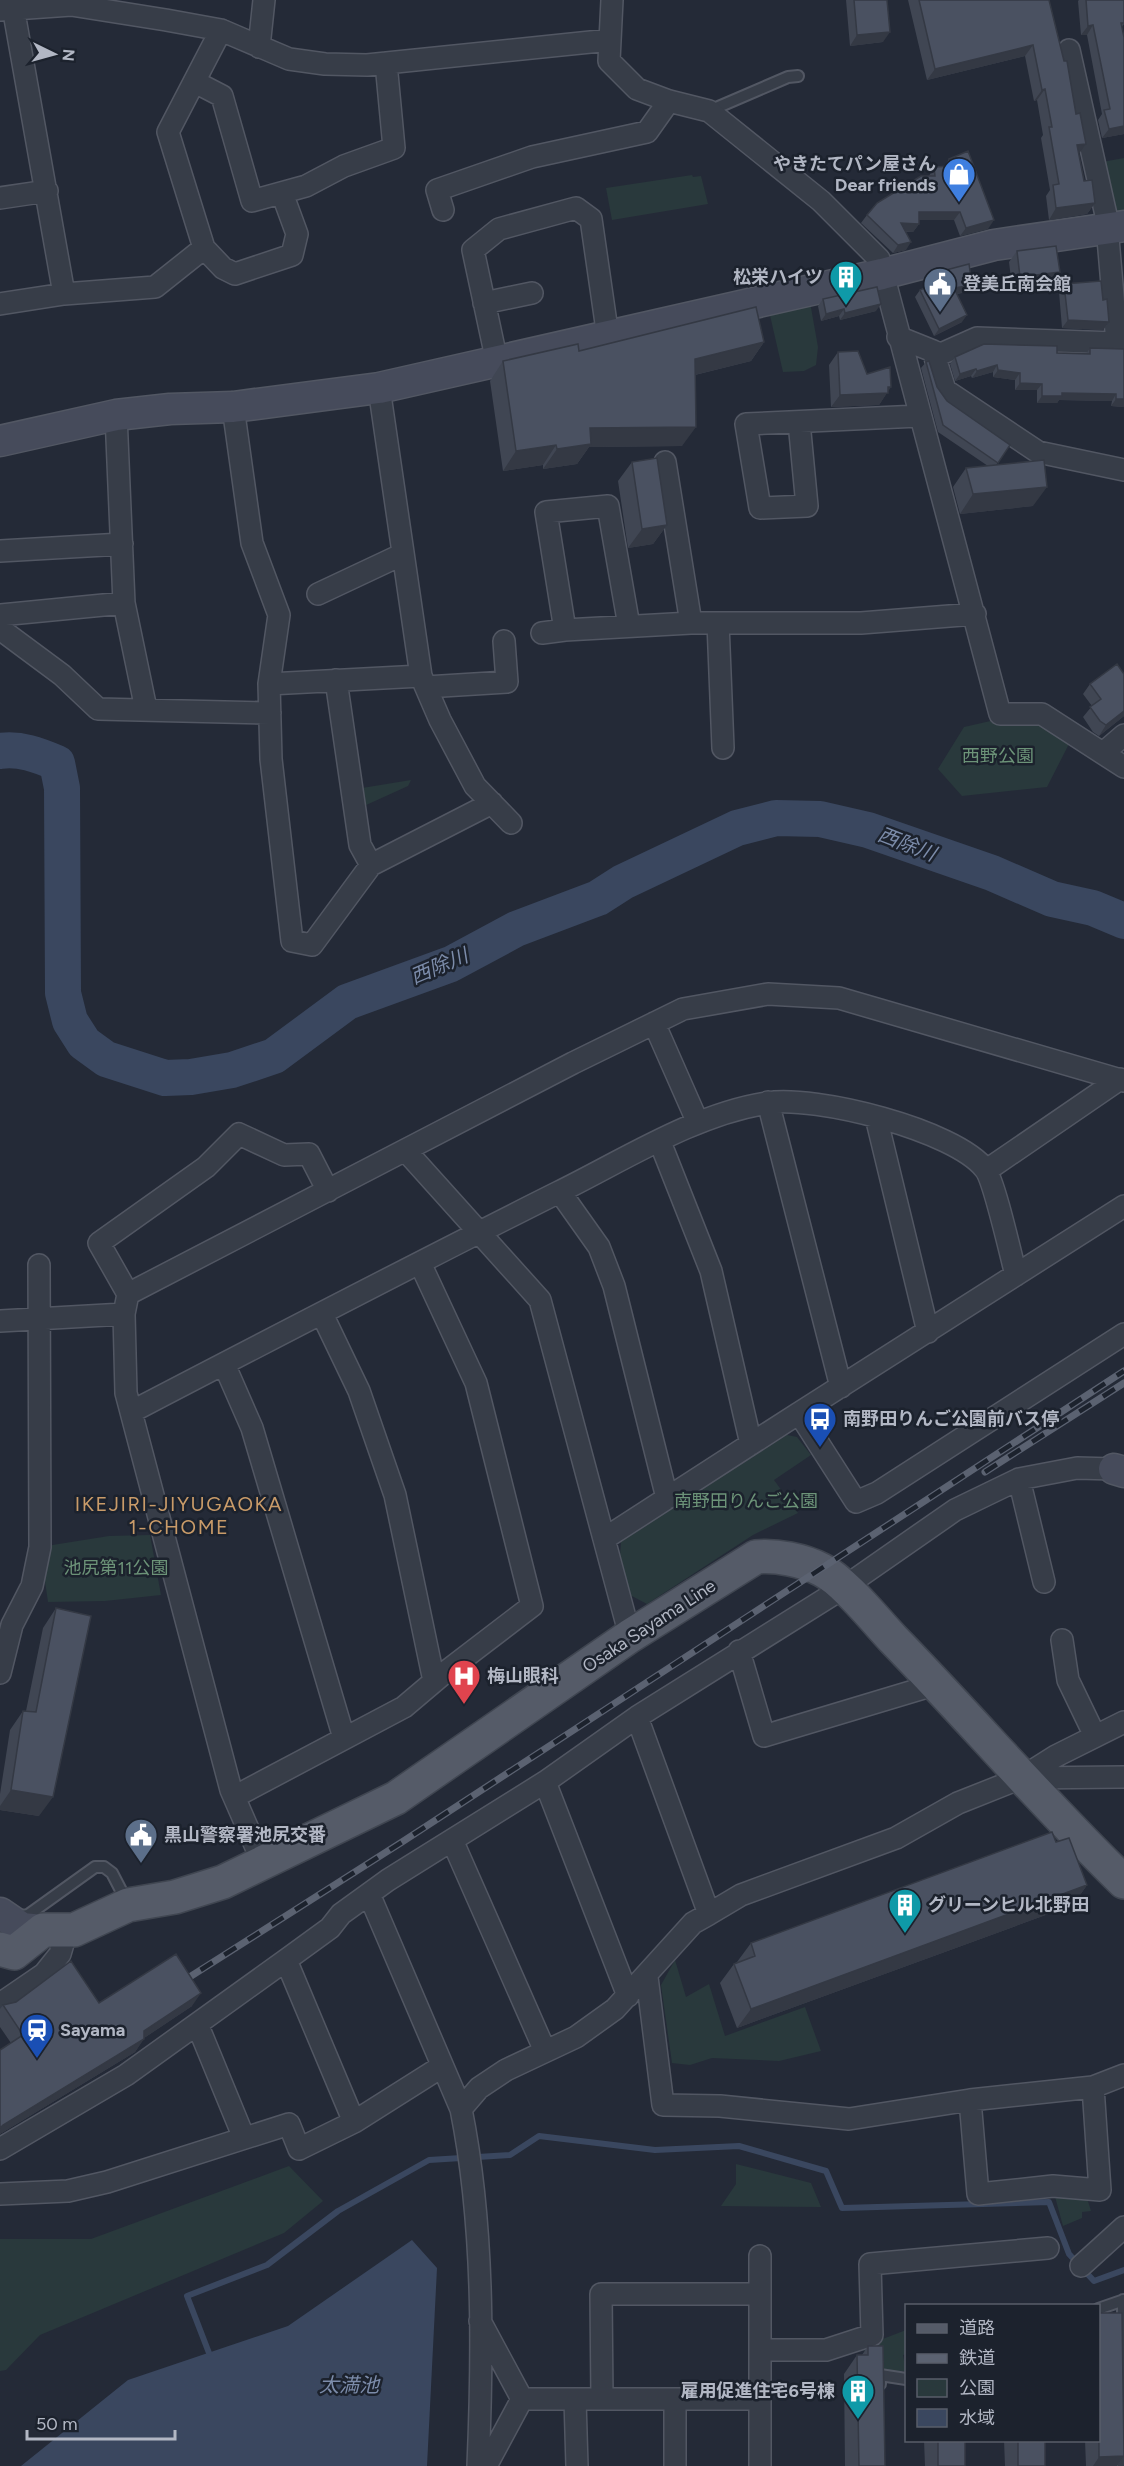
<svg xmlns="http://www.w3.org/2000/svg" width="1124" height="2466" font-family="Figtree,'Noto Sans JP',sans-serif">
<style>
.green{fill:#29393c}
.water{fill:#3a475f}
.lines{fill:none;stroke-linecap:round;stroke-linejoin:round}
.stream{stroke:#3a475f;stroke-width:6}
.river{stroke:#3a475f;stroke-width:36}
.lane-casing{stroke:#525763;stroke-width:14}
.street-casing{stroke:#525763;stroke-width:24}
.secondary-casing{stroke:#525763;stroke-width:33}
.primary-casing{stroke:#404651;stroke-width:36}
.lane{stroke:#373d48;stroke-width:10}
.street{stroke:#373d48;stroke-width:21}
.secondary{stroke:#464b5b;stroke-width:30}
.primary{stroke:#555b68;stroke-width:33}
.rail-casing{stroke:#5b6271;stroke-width:7}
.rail{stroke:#1c222d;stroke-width:4.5;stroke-dasharray:14;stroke-linecap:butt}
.wall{fill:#404653}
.shaded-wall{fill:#343944}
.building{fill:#4a5161;stroke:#343944;stroke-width:1.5}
.labels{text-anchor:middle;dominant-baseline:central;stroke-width:5;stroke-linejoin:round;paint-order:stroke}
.poi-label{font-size:18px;font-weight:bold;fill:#b2b7c4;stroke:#1c222d;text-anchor:start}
.park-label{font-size:18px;fill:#6c9378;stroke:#1c222d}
.street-label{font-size:18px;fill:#b2b7c4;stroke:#1c222d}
.water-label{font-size:20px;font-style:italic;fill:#7c8caa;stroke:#1c222d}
.neighbourhood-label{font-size:20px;letter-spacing:1.5px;fill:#c99b69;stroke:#1c222d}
</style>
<rect width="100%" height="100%" fill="#242a37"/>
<path class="green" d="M1124,158v58l-12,-6 -10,-48z
M692,175l1,2 8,-1 7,28 -96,16 -6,-32z
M810,302l8,45 -2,18 -12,6 -21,1 -14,-61z
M995,720h45l30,22 -23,45 -85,9 -24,-27 26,-42z
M411,780l-3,6 -44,20 -2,-18z
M787,1435l10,2 14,18 -37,25 24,33 -45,22 -106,69 -17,-9 -10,-39 1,-14z
M150,1535l11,60 -56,6 -57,1 -8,-55 69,-11z
M675,1960l11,37 23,-13 16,52 80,-29 16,44 -42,10 -67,-3 -22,7 -18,-2 -11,-78z
M736,2164l75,19 10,24 -100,-1 15,-22z
M289,2166l34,35 -39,32 -244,102 -34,35 -6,1v-132h91z
M1054,2193l33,5 4,13 -9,1v6l-19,8z
M906,2330v24l-3,1 3,16 -27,2 -17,-26z"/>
<path class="water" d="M412,2240l25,28 -10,198h-406l107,-86 160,-54z"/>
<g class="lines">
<path class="stream" d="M209,2353l-22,-57 80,-31 71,-54 91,-51 81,-5 29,-19 116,14 84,-4 87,25 16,37 207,-6 20,52 25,27 30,-11"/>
<path class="river" d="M0,751c20,-3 38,4 57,12l5,25 1,205 7,28 14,22 22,16 59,19 26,-1 41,-7 42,-14 73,-54 104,-38 65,-35 82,-31 25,-16 114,-54 39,-10 44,1 48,11 124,43 60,26 41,9 31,13"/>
<defs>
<path id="lane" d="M709,111l79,-34 10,-1
M16,1917l12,-2 67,-48h9l8,6 15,29
M1098,2309l26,-9
M880,2384v-9l26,4
M1123,2408v-108
M1123,2466v-21"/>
<path id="street" d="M612,0l-3,61 28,28 32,12 40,10 112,90 58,58 121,455h42l82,53
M13,7l51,287
M0,10l71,-5 95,15 55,10 68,29 36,5 42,1 243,-25
M259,47l5,-47
M1069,50l37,165 11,128h7
M195,82l27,14 30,105 54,-15 38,-20 50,-18 -8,-85
M0,198l47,-7
M443,210l-6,-20 95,-33 115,-25 22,-31
M204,248l19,20 12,6 57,-19 5,-21 -15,-41
M484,303l48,-10
M0,304l64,-10 91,-7 49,-39 -36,-116 53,-102
M898,337l35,14 12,39 93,62 86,18
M933,351l8,3 36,-16 140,5
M497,362l-24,-112 26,-21 77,-21 15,11 17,118
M379,388l42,288 19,44 35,66 36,37
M233,407l19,136 27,72 -10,69
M116,415l8,188 22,106
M799,422l8,84 -47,2 -14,-84 173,-8
M665,462l26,161
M0,551l122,-7
M318,594l85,-40
M0,615l124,-12
M718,623l5,125
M0,629l62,46 36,34 172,4
M565,630l126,-7h170l114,-9
M542,633l23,-3 -19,-118 62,-6 21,120
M421,676l-152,8 2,75 21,182 20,4 59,-80 121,-62
M336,680l24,165 11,20
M426,687l81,-5 -3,-41
M1103,753l21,-18
M654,1023l44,100
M768,1102l73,285
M876,1117l52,215
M660,1142l51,129 40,173
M406,1151l134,149 64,239
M987,1170l133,-91
M560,1192l39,55 15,39 53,212
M128,1294l-29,-51 107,-76 33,-33 45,21 25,-1 19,37
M322,1314l37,77 36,104 39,186
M0,1321l124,-7
M224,1364l28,64 92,310
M131,1412c142,-74 284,-148 428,-220 65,-32 136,-78 208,-89 48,-8 188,27 218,66 9,11 26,87 31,106
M799,1413l325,-207
M1019,1479l25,103
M630,1636l-26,-97 195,-126 57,89 21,-9 247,-159
M1062,1640l6,40 27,56
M739,1651l25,85 173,-52
M0,1673l12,-48 20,-39 8,-39 -1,-282
M637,1717l72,197
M1023,1778l101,-1
M545,1782l83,214
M234,1797l170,-90 39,-33 89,-68 -56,-223 -56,-120
M452,1840l93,211
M262,1861l-31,-71 -105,-397 -2,-79 4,-20 445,-231 110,-54 85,-15 71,4 285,83
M369,1894l92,215
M286,1960l68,162
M647,1977l16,128 57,1 129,13 121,-19 123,-13 31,-12
M0,2004l44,-30 16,-20 7,-24
M198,2026l46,112
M970,2100l8,94 75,-8 47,4 -7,-103
M0,2149l126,-74 160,-115 44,-32 11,-14 47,-34 157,-98 92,-65 206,-129 112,-78 64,-31 58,-11 37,1
M0,2194l68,-3 39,-9 182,-58 10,25 55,-27 87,-55
M760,2256v210
M1081,2266l43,-39
M480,2321l42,78h238
M760,2350h66l46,-15 -2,-71 178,-16
M575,2399l2,67
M602,2399l-1,-105h159
M478,2466c5,-116 6,-243 -17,-357l18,-21 27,-18 70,-33 39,-28 78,-86 16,-9 32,-19 155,-57 62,-35 63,-25 35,-22 68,-34
M486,2466l36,-67
M675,2466v-67"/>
<path id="secondary" d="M0,441l116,-26 54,-6 63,-2 146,-19 503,-114 112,-29 130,-19
M1114,1469l10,3
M0,1913l22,15 21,2"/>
<path id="primary" d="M0,1949l14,4 29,-23h31l54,-25 47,-8 48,-15 173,-84 234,-162 126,-79c20,-2 47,3 66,13 22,11 54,51 72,70 78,80 150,165 230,242"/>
</defs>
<use href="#lane" class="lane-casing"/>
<use href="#street" class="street-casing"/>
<use href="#secondary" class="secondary-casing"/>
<use href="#primary" class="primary-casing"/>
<use href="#lane" class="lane"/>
<use href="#street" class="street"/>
<use href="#secondary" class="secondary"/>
<use href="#primary" class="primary"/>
<defs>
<path id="rail" d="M985,1472l139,-89
M177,1985l225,-143 722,-471"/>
</defs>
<use href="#rail" class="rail-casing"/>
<use href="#rail" class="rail"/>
</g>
<path class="wall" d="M846,0h41l-4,42 -33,4z
M908,0h141l35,181 11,22 -8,11 -38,6 -3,-24 4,-6 -9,-52 2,-3 -6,-35 -3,1 -9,-45 -98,24z
M1079,0h45v24l-2,3 2,107 -22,4 -4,-18 4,-6 -15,-79h-6l-3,-34z
M949,159l39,70 -28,7 -6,-16h-35v4l-6,8h-7v18l-13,3 -32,-30 6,-8 62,-39 5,-9h10z
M1017,251l43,21 -7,10 -41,5 -3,-25z
M942,271l30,14 -5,7 -10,2 5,28 -28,14 -19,-39 5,-7 17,-9v-3z
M1064,284l45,38 -6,8 -41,-2 -3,-36z
M823,299l53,12 -36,9 -1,-4 -18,5 -3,-15z
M764,342l-13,19 -56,14 -13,71 -93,1 -12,17 -34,5v-4l-40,6 -13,-90 13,-20 76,-10z
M1090,348l34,1v58l-13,-1 1,-5 -53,-1 -2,3h-20v-13h-22v-10l-22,-3v-5l-21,6 -1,-2 -16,5 -5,-17 5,-7 102,-4 29,1z
M838,352l50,39 -9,14 -48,2 -2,-42z
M926,362l11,25 10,14 63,44 -14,20 37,41 -73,8 -7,-27 13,-19 22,-2 -50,-34 -17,-64z
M632,462l35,63 -14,19 -25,4 -10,-67z
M1090,684l34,32 -25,20 -6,-4 -10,-15 9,-11 -9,-12z
M56,1608l-17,208 -39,-6v-16l10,-64 13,-19h3l17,-83z
M1056,1842l31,43 -14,20 -336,123 -17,-45 14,-19 3,-2 14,-19z
M3,2005l189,1 -48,32 -9,14 -135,82v-84l11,-7 -11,-16v-18z
M1098,2313l26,143 -7,10h-31l-1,-26h13z
M868,2346l17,120h-40l-1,-92 13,-19h5z
M924,2440h41v26h-40z
M1004,2440h41v26h-40z"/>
<path class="shaded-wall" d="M1093,25l-6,10h-6l7,-9z
M890,32l-7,10 -33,4 7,-11z
M1033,45l-8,11 -98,24 8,-11z
M1045,89l-8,11 -3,1 8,-11z
M1124,126v8l-22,4 7,-9z
M1086,144l-8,11 -1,-10z
M1095,203l-8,11 -38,6 7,-12z
M919,212h41l-6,8h-41z
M994,220l-6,9 -28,7 6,-8z
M901,223l18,1 -6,8 -17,-1z
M911,242l-5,8 -13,3 5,-8z
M1060,272l-7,10 -41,5 8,-10z
M972,285l-5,7 -18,3 5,-7z
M881,304l-5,7 -36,9 5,-7z
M844,309l-5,7 -18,5 5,-7z
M967,315l-5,7 -28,14 5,-7z
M1068,320l41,2 -6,8 -41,-2z
M764,342l-13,19 -69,17 13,-19z
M997,365l-4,7 -21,6 5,-7z
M976,369l-5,7 -16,5 5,-7z
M998,370l22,3 -5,7 -22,-3z
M1020,383l22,1 -5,6h-22z
M891,387l-12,18 -48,2 9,-12z
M1062,393l54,1 -4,7 -53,-1 -2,3h-20l5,-7z
M1116,399h8v8l-13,-1z
M696,427l-14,19 -93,1 -12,17 -34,5 14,-20 33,-21z
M556,445l-13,20 -40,6 13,-20z
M1047,487l-14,19 -73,8 13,-20z
M667,525l-14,19 -25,4 14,-19z
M1124,711v5l-25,20 7,-11z
M11,1790l42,7 -14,19 -39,-6v-4z
M1087,1885l-14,20 -336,123 14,-19z
M201,1993l-9,13 -57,38 9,-5 -9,13 -135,82v-6l3,-3z
M1124,2456l-7,10h-24l6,-9z"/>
<path class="building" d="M854,0h33l3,32 -33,3z
M919,0h130l15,61h3l9,53 4,-1 6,31 -9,1 7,36 8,-1 3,23 -39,5 -3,-23 6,-1 -10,-57h3l-7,-38 -3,1 -9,-45 -98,24z
M1086,0h38v23h-3l3,14v89l-15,3 -5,-19 6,-1 -17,-84 -5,1z
M968,151l26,69 -28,8 -6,-16h-41v12l-18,-1 10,19 -13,3 -31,-30 10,-12 44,-27h14l-1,-9 18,-1 -3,-7z
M1056,246l4,26 -40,5 -3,-26z
M969,264l3,21 -18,3 13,27 -28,14 -19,-39 23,-11 -1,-8z
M1101,281l2,19 4,-1 2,23 -41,-2 -4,-36z
M877,287l4,17 -36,9 -1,-4 -18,5 -3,-15z
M756,307l8,35 -69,17 1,68 -106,1 1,16 -34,5 -1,-4 -40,6 -13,-90 75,-17 1,7z
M984,344l73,2v7l33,1v-6l34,1v50h-8v-5l-54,-1v3h-20v-12l-22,-1v-10l-22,-3 -1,-5 -20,6 -1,-2 -16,5 -5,-17z
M858,351l9,23 23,-7 1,20h-3v6l-48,2 -2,-43z
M929,361l8,26 10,14 63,44 -12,18 -55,-38 -17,-63z
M657,458l10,67 -25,4 -10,-67z
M1044,460l3,27 -74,7 -7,-26z
M1117,664l7,10v37l-18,14 -6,-4 -10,-14 11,-8 -11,-15z
M56,1608l35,8 -38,181 -42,-7 12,-79 13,1z
M1052,1832l4,10 13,-4 18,47 -336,124 -17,-45 21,-8 -4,-13z
M176,1954l25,39 -57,38v8l-141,86 -3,3v-78l23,-15 -20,-30 13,-3 55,-41 28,42z
M1098,2313h24l2,143 -25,1z
M868,2346h15l2,120h-26l-2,-111h11z
M938,2440h27v26h-27z
M1018,2440h27v26h-27z"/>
<defs>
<symbol id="shop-pin" viewBox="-11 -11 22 30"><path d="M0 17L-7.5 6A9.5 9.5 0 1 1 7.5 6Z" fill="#3f7fe0" stroke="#1c222d"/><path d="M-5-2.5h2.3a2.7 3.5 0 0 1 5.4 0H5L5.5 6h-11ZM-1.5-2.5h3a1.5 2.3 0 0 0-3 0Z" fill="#fff"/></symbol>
<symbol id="building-pin" viewBox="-11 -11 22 30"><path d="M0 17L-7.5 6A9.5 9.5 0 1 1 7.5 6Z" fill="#0f9aa8" stroke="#1c222d"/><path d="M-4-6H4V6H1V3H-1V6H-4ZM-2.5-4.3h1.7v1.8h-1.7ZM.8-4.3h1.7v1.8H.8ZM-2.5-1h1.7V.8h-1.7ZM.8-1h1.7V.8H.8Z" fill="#fff"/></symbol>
<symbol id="civic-pin" viewBox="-11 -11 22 30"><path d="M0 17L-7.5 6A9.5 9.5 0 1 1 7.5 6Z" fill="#5c6f8a" stroke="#1c222d"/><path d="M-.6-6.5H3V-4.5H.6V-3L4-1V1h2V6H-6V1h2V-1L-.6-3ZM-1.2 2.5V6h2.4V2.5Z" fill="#fff"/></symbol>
<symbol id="bus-pin" viewBox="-11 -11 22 30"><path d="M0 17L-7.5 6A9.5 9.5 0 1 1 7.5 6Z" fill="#1a4fb4" stroke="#1c222d"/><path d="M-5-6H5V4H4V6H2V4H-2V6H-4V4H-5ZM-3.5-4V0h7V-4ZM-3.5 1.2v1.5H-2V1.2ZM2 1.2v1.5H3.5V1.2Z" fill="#fff"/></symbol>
<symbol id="hospital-pin" viewBox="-11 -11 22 30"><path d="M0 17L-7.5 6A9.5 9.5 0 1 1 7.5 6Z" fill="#e0444e" stroke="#1c222d"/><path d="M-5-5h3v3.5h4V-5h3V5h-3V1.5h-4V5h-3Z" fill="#fff"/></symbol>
<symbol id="station-pin" viewBox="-11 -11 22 30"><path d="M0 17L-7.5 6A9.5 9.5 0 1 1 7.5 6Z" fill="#1a4fb4" stroke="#1c222d"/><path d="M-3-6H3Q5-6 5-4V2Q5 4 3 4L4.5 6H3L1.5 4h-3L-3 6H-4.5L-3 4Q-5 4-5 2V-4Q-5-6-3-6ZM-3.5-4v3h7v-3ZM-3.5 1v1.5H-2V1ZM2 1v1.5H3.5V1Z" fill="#fff"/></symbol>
</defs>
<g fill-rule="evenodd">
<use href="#shop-pin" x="940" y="155" width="38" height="52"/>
<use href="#building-pin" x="827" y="258" width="38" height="52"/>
<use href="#civic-pin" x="921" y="265" width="38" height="52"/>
<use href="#bus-pin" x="801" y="1400" width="38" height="52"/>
<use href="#hospital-pin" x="445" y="1657" width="38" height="52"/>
<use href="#civic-pin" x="122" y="1816" width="38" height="52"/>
<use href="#building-pin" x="886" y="1886" width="38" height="52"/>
<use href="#station-pin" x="18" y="2011" width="38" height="52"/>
<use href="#building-pin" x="839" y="2372" width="38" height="52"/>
</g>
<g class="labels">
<g class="poi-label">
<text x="936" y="164" text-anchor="end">やきたてパン屋さん<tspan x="936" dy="21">Dear friends</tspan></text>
<text x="823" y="277" text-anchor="end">松栄ハイツ</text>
<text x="963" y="284">登美丘南会館</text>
<text x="843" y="1419">南野田りんご公園前バス停</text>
<text x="487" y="1676">梅山眼科</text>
<text x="164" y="1835">黒山警察署池尻交番</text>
<text x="928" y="1905">グリーンヒル北野田</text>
<text x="60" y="2030">Sayama</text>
<text x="835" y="2391" text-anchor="end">雇用促進住宅6号棟</text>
</g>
<g class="park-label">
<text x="998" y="756">西野公園</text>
<text x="746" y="1501">南野田りんご公園</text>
<text x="116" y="1568">池尻第11公園</text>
</g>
<g class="street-label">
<text transform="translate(649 1626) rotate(-33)">Osaka Sayama Line</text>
</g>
<g class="water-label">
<text transform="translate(907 844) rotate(21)">西除川</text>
<text transform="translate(439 966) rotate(-23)">西除川</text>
<text x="349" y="2385">太満池</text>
</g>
<g class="neighbourhood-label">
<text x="179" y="1504">IKEJIRI-JIYUGAOKA<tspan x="179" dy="23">1-CHOME</tspan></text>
</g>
</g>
<rect x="905" y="2304" width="195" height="138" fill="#1c222d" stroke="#585e69" stroke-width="1.5"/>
<rect x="917" y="2324" width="30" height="9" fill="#555b68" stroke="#585e69" stroke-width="1.5"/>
<text x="959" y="2334" font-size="18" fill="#b2b7c4">道路</text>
<rect x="917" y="2354" width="30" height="9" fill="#5b6271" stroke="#585e69" stroke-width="1.5"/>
<text x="959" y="2364" font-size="18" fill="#b2b7c4">鉄道</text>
<rect x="917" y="2379" width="30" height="18" fill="#29393c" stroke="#585e69" stroke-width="1.5"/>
<text x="959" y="2394" font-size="18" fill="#b2b7c4">公園</text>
<rect x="917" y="2409" width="30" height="18" fill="#3a475f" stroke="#585e69" stroke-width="1.5"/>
<text x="959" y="2424" font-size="18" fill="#b2b7c4">水域</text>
<g transform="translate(54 54) rotate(95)" stroke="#1c222d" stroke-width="4.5" paint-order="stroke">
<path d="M0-4.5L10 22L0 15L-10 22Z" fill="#b2b7c4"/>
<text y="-9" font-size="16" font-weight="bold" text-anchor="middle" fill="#b2b7c4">N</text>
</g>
<path d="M27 2430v9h148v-9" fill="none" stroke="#b2b7c4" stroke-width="3"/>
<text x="36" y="2430" font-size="18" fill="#b2b7c4" stroke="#1c222d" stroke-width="4.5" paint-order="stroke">50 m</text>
</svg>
